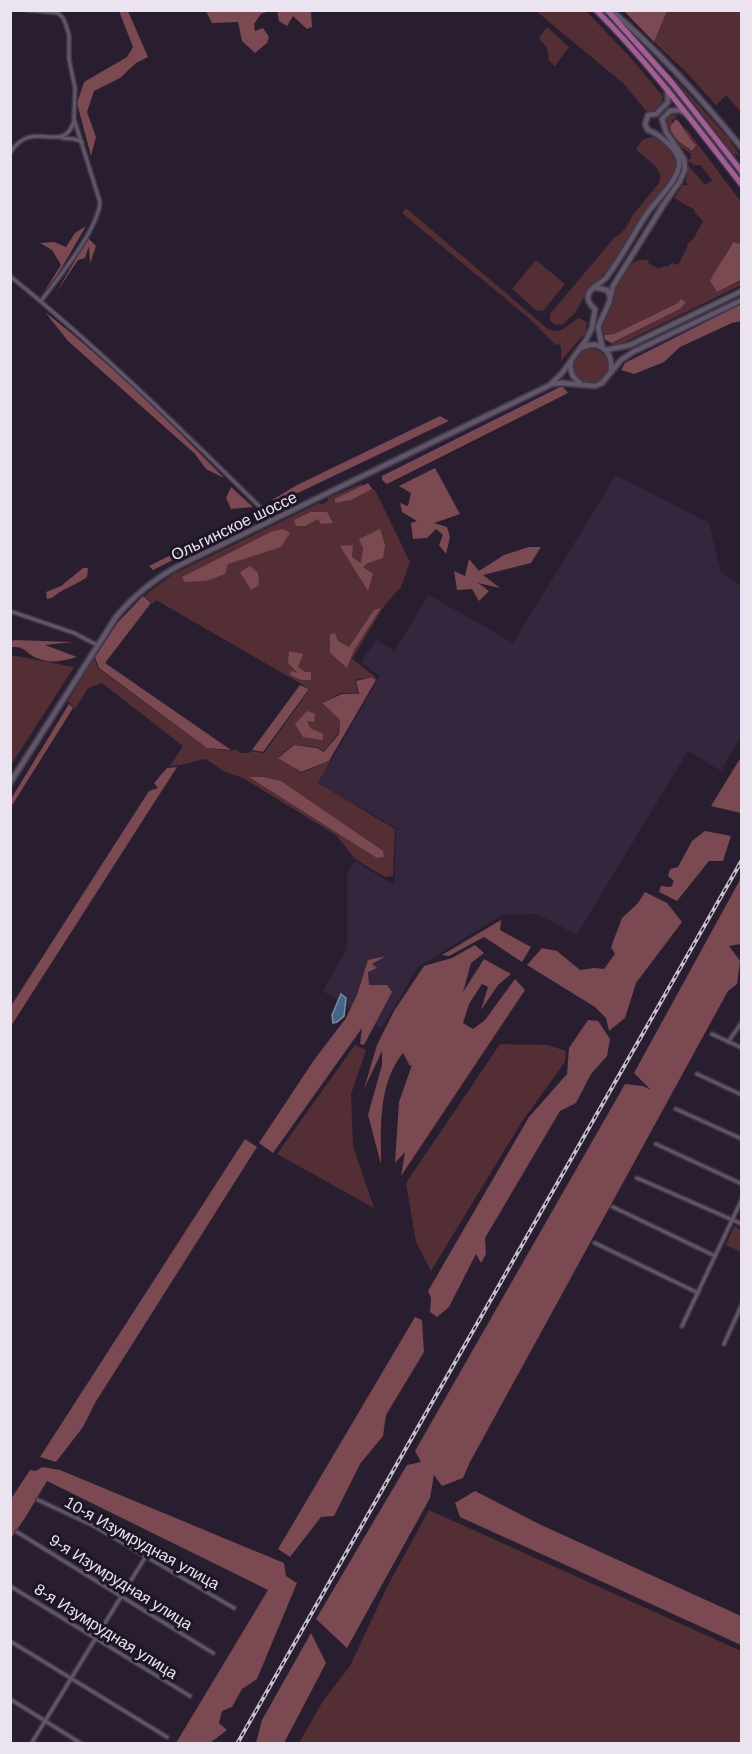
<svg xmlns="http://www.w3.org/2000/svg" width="752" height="1754" font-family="Helvetica,sans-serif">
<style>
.built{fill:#33263d}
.green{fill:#532e34}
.forest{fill:#7a4951}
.water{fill:#466688;stroke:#788ca7;stroke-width:1.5}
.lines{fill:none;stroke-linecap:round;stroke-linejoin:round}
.street-casing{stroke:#413847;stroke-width:6}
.secondary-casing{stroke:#413847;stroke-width:8}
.primary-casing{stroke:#413847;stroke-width:8}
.street{stroke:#605569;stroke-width:3}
.secondary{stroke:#605569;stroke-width:4.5}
.primary{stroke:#a55d95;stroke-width:5}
.rail-casing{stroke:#c8c0cd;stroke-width:4}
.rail{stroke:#1e1525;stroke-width:1.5;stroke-dasharray:4.5;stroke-linecap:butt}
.labels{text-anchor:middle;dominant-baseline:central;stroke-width:6;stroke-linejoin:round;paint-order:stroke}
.street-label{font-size:16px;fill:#ebe4f0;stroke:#1e1525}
</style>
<rect width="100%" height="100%" fill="#281e2f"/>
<path class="built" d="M616,475l93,48 12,49 20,14v150l-20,35 -33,-20 -111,184 -40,-21 -35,1 -84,52 -37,62 -58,-38 24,-43v-75l8,-12 39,24 2,-57 -78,-45 62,-107 -19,-14 15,-22 18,11 35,-56 84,48z"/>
<path class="green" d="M536,11h50l44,46 33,39 -1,8 -8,8 -9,-2 -21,-26z
M667,11h74v101l-15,-17 -10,10 -31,-34 -31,-29z
M547,27l22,20 -14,19 -6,-5 -2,-13 -8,-10z
M671,74l58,65 12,18 -6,-4 1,5z
M670,114l8,1 -6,6 -1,10 6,9 15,12 4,-7 -8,-8 -3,-10 56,75v42l-8,-2c-8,14 -17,25 -23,39l7,11 24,-11v4l-120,59 -8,1 -9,-5 9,3 67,-34 6,-7 -4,-3 -4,4 -64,31 -12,1 -2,-5c0,-9 6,-13 10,-21 2,-6 1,-12 4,-19 7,-16 17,-34 35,-30l-1,3 11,6 2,-2 8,-1 3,-3 6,2 10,-19 -2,-1 8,-7 9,-17 -8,-8v-3l-21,-12 9,-13h5l-2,-3 1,-18 18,21 7,-5 -12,-15h-6l-8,-6h5l-1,-6c-13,-8 -24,-16 -25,-33z
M651,137c13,2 22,14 28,25l-4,11 -30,39 -34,55 -23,23 -13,23 -12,11 -8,1 -5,-5v-6l64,-76c9,-5 15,-13 18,-22l27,-33c6,-16 -15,-24 -23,-34l6,-9z
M406,208l142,121c15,6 19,-5 31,-11l8,4 -1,10 -25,29v-14l-2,-3 -3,1 -25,-25 -129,-107z
M536,260l29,24 -22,27 -7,-1 -24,-21z
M574 366a17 17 0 1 1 34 0a17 17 0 1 1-34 0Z
M361,484l14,6 35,72 -9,25 -17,19 -32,53 25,19 -6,-1 -16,3 3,14 -17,-1 -19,10 18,17 -2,14 -14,17 -8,-4 -23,-2 -15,12 23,16 29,-12 -12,22 77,46 -2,47 -8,1 -30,-18 -19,-24 -93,-57 -20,-7 -17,-12c-13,2 -23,7 -36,7l13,-20 -81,-63 -14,5 -13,21 -7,-8 26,-44 4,11 109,80 24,3 4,-2 6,4h8l2,-2 13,2 46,-64 -154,-89 -3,4 -9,-8 29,-22 146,-71 3,1 6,-3v-3z
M11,655l63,12 -63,98 -1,-110z
M500,1044l48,1 18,6 -1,11 -44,61 -90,148 -15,-29 -10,-59z
M355,1045l11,5 -15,44 2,52 21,62 -97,-54z
M734,1226l7,4v22l-15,-7z
M429,1510l312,141v92h-442l24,-42 27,-35 37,-79z"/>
<path class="forest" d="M119,11h9l20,46 -12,6 -16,15 -26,13 -7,21 9,25 -5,19 -14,-53 7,-21 43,-25 6,-10z
M206,11h63l-8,3 -7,10 1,7 8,-3 6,9 -2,6 -12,10 -13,-12 -4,-19 -26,1z
M277,11h34l1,16 -5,2 -14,-13 -6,10 -8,-5z
M624,11h43l-13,31z
M676,119c9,8 11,18 20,26l-4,6 -15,-11 -6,-9v-6z
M86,226l-36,62 -6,4 17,-27 -9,-15 -12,-7 14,-1 12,5 9,-14z
M88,238l8,8 -6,18 -1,-18 -4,12 -7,2 -22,33z
M733,242l8,2v36l-24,12 -7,-11c6,-14 16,-25 23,-39z
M681,299l5,3 -6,7 -68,34 -8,-4 1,-4 9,-1 64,-31z
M741,304v17l-9,2 -52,24 -16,15 -30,12 -13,-4 4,-7z
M45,312c64,50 123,108 179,166l-18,-9 -11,-15 -127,-113z
M562,386l6,7 -181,91 -5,-4v-4z
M440,416l9,5 -166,79h-11l25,-15z
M435,468l25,46 -26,9 13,4 3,10 -4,17 -7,-9 4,-10 -7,-6 -9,9 -14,1 -2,-16 6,-2 -15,-9 -2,-9 8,3 3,-13 -12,-7z
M368,483l4,6 -21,11 -16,3v-4z
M231,487l22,20 -22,2 -5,-11z
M311,512h16l6,11 -12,1 -3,-5 -13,7h-9l-2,-6z
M227,527l4,4 -78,39 -4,-4z
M283,529l7,4 -9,14 -53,17 -3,10 -19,7 -21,1 -3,-5 91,-46z
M380,529l5,16 -2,13 -15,5 -5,4 10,7 -5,17 -28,-45 13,-1 -1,12 9,6 2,-15 -4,-9z
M529,547h12l-10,16 -48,12 17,13 -22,-5 11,8 -10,10 -7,-12 -15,1 -3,-19 11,5 4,-17 10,12 25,-16z
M250,566l8,7 1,12 -8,5 -11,-18z
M83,568h5l-1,9c-8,6 -19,10 -27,15 -5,3 -6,6 -13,7l-1,-7 15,-6z
M143,596l8,7 -46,60 126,87 -24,-2 -108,-80 -4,-11 23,-35z
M381,608l-27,42 -7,18 -17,-15v-19l5,-1 3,8 11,6 25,-37z
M15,640l58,2 -28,3 32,12c-13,4 -27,7 -40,1 -12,-5 -11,-12 -26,-11v-6z
M289,651l14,3 -5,13 7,5h6v8h-10l-12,-6 3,-3 6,2 -10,-10z
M372,677l4,3 -47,81 -28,11 -23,-14 16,-13 23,3 7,4 15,-18 1,-14 -18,-17 20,-9h17l-3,-13z
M300,685l9,4 -46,63 -11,-2z
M69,704l4,4 -62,99v-8z
M307,711l8,3 -1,8 -7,-1 3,7 13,6v6l-20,-3 -8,-13z
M741,757v56l-30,-7z
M177,767l-166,259v-20l138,-215 9,-3 -4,-5 13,-15z
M249,777h14l18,4 102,70 1,6 -7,1z
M705,831l26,5 -8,25h-14l-32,40 -18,-9 2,-6 10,1 3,-6 -6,-5 2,-7 8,-2 14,-26z
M741,878v66l-12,2 11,15 -3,23 -9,7 -258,471 -7,16 -21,8 -8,-11 -4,23 -83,150 -31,-29 91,-154 14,-3 -6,-11 210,-367 18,2 8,4 -17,-17z
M645,892l22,11 15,19 -46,61 -11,35 -16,13 -3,-13 -11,-11 -68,-42 15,-17 15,3 23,19 14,-2 10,1 11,-15 -4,-7 11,-29 16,-15z
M501,920l-1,10 31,17 -9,15 -38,-25 -35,19 -7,-1z
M475,945l9,8 -13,10 -8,29 21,-33 27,15 -13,11 -17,25 7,-23 -6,-3 -13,20 -6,19 10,6 12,-9 30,-41 10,11 -124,186 4,-24 -10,11 4,-61 13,-37 -2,1 -7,-13c-25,31 -22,73 -22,111l-13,-49 14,-50v-14l-18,38 13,-44 17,-34 30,-45 28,-8z
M386,956l-14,8 5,4 -9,4 1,13h18l5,7 -28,53 -4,-1 2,-16 -89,125 -14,-10 55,-83 32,-42 11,-23 11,-35z
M588,1020l10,1 12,18 -3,17 -16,18 -15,29 -16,8 -75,127 1,16 -5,9 -5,-9 -27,53 -12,10 -7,-5 1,-14 -3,-7 101,-174 38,-43 2,-26z
M245,1139l12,8 -162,256 -12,24 -27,35 -16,-5z
M415,1317l7,3 2,32 -38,63 -3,21 -23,28 -26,52 -13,1 -31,40 -12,-8z
M42,1467l18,3 224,93 2,13 11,7 -40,96 -15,10 -10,18 -10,4 -3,12 8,7 -17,13h-34l92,-153 -221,-109 -22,37 -14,20v-39l19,-29 6,1z
M475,1491l64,33 202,92v29l-281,-128 -5,-14z
M311,1633l15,30 -42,80h-28l6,-23z"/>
<path class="water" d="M341,994l5,4 -2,18 -7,6 -4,1 -1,-8z"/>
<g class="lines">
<defs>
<path id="street" d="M27,10l31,3 5,5 3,7 3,10v24l6,29 -1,31 26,83c-2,28 -42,76 -59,99
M62,138l12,1 8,3
M10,153c23,-37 53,4 64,-32
M10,276c90,73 172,154 254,235l6,10
M10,611l64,22 23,12
M712,1034l30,14
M728,1042l14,-20
M697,1074l45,21
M676,1109l66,30
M656,1144l86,40
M637,1178l105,46
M613,1207l102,49
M595,1243l103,50
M682,1326l60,-127
M724,1344l18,-40
M38,1500l54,25 142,83
M17,1532l196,121
M10,1586l180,110
M10,1641l157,96
M10,1699l72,45
M31,1744l115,-188"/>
<path id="secondary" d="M611,10c48,41 91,89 131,138
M597,288l10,2 3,7
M602,346l-4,-19 11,-24 4,-17 51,-82 16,-23 5,-12 -1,-10 -18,-27 -4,-13 8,-8 9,-1 6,3
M581,348c18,-9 32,3 30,22
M606,350l24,-5 112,-54
M571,362c-2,9 2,16 9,21
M552,384l10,-1 33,3 7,-3 19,-23 12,-8 109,-52
M10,783l106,-166c19,-23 38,-38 64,-52l370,-180 12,-12 24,-33 6,-12 3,-19c-5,-4 -9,-9 -6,-16 3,-6 12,-10 17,-15 16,-21 28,-45 42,-66 10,-14 28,-29 31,-46 3,-14 -20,-32 -31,-36l-3,-6 3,-9 8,-1 12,-12 -1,-13"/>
<path id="primary" d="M596,10c54,54 99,115 146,175
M607,10l66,74 69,88"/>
</defs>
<use href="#street" class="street-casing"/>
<use href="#secondary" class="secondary-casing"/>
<use href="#primary" class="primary-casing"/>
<use href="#street" class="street"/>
<use href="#secondary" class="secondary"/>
<use href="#primary" class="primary"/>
<defs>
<path id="rail" d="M237,1744l505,-884"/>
</defs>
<use href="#rail" class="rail-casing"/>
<use href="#rail" class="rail"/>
</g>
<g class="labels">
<g class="street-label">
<text transform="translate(234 526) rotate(-26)">Ольгинское шоссе</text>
<text transform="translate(142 1543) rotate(29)">10-я Изумрудная улица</text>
<text transform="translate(121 1582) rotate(32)">9-я Изумрудная улица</text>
<text transform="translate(106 1631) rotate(32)">8-я Изумрудная улица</text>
</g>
</g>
<rect width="752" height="1754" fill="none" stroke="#ebe4f0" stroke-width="24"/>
</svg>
